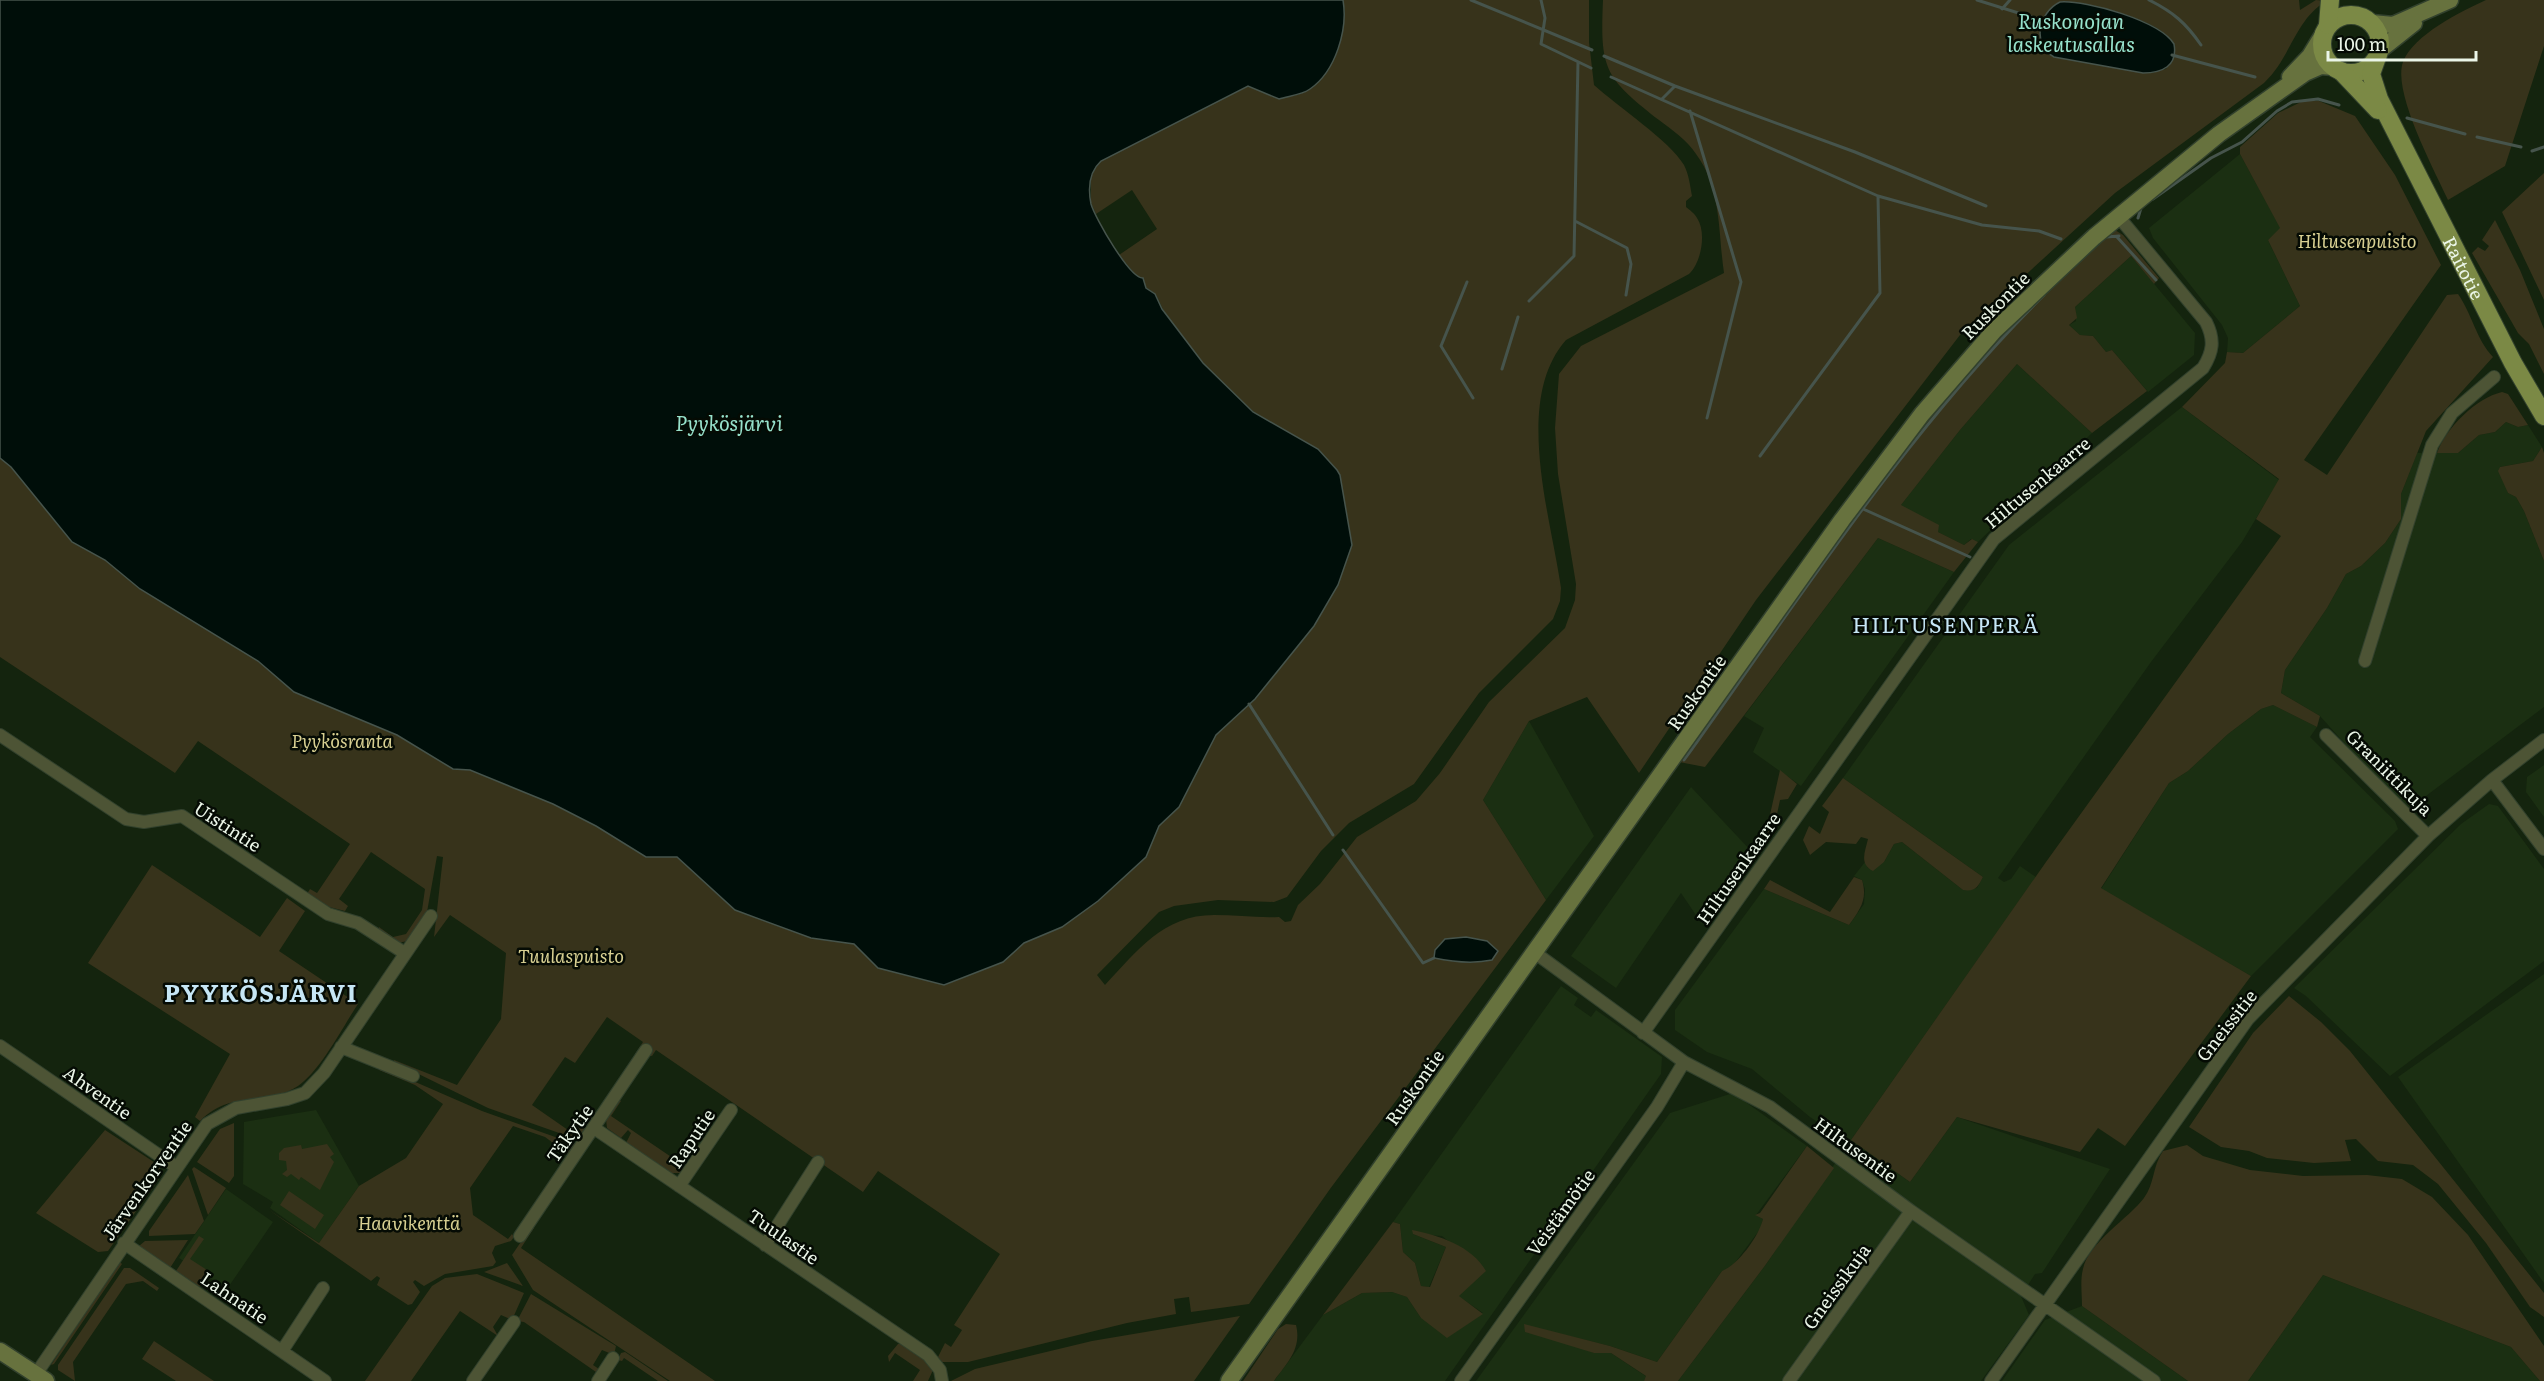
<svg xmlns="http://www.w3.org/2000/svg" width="2544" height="1381" font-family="Literata,serif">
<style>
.built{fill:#1b2f12}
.green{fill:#37331b;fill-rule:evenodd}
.water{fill:#000e09;stroke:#46544c;stroke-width:1.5}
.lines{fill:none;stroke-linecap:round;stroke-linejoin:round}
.stream{stroke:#46544c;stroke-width:3}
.street-casing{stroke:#32412d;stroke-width:14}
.secondary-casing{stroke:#32412d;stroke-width:19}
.primary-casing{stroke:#32412d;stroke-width:20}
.street{stroke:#4d5435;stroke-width:12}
.secondary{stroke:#67723e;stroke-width:16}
.primary{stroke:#7b8945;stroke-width:18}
.labels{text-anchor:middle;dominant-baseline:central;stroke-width:5;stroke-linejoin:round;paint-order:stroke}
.park-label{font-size:18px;font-style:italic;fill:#d8d092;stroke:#050b04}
.street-label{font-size:18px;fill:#ebf6e8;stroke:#050b04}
.water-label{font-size:20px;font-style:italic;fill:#97e2cc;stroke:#050b04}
.quarter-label{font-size:21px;letter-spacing:1.5px;fill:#c6e6f5;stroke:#050b04}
.district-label{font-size:24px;font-weight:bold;letter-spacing:1.5px;fill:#c6e6f5;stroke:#050b04}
</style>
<rect width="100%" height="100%" fill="#14240e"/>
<path class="built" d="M2240,154l41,75 -13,11 32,66 -57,47 -16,-1 1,-14 -6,-13 -69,-87 -4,-10z
M2131,256l64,77 -1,22 -46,37 -36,-42 -6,2 -13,-16 -13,-1 -11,-10 7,-4 -1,-14z
M2017,364l75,69 -114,109 -7,-3 -7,6 -26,-13 -38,-26 60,-76z
M2182,407l97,73 -37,62 -91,120 -153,216 6,4 7,-3 9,-13 16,11 -185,263 59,42 47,-65 153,52 -68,104 -7,1 -14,22 8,19 -48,66h-303l86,-114 87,-127 -8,-1 -33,-22 -58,-48 -45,-17 -32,-22v-20l89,-121 85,36 15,-21 1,-15 -3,-9 -8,-4 11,-14 3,6 16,-6 10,-18 8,-2 61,48 14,-2 6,-11 -140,-99 166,-233z
M2506,422l12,5 10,-2 14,22 -9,14 -33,6 8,26 8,4 8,14 20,50v146l-134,101 -55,-53 -35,-39 -39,-23 4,-23 42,-62 19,-34 15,-8 24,-23 16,-24v-25l16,-41h41l21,-18 16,-3z
M1878,538l76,34 -153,214 -48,-34 11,-24 -20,-12z
M2273,705l44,22 -7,10 85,84 3,8 -147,147 -150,-87 68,-106 19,-12 40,-37 33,-25z
M1529,721l65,115 -48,64 -63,-100z
M2544,765v52l-18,-25 1,-15z
M1691,787l62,66 -51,71 -21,-31 -65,95 -45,-32z
M2489,804l9,2 46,63v92l-154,115 -84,-80 -12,-8 167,-164z
M2544,974v309l-146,-206z
M1561,986l17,12 -4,7 17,12 5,-7 66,47 -1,17 -216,307h-171l49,-66 39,-22 30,-1 15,5 14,21 62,-5 -25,-17 27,-25 -43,-35 -29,-2 33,13 -17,40 -8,-1 -6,-23 -12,-11 -3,-28 -7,-2z
M1733,1093l74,53 -51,69 7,4 -2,9 -30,40 -9,3 -65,91 -47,-16 -86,-21 70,28h17l36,24 -3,4h-168l194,-268z
M316,1110l43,76 -40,57 -49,-35 3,-6 -30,-18 1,-62z
M226,1189l47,33 -46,67 -48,-31z
M2323,1275l188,72 29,34h-292z
M2082,1306l106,75h-186l43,-61z"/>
<path class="green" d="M1343,0h246v42l5,43c23,21 76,56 90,80 5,10 6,20 8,31l-6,5v6c4,3 9,7 11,11 10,15 4,45 -8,56l-123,66c-53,60 -15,177 -5,248l-1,13 -7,18 -74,74 -65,91 -65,39 -28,28 -34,46 -13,5 -56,-2 -44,6 -15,6 -62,63 8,10c32,-34 58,-70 109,-70 22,0 43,3 65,2l6,5 6,-1 7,-16 22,-21 37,-47 59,-36 24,-28 49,-71 76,-74 10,-28 1,-16 -18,-110 -3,-46 4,-54 22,-28 143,-73c-6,-40 -2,-84 -28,-119 -9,-14 -24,-24 -37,-34 -55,-43 -59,-51 -56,-120h696l1,10 16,-10 10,1c-32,20 -35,57 -62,82l-149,110 -155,142 -204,265 -117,173 -52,-76 -58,24 -46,79 63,100 -216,289 -81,115 -58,8 -2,-15 -15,2 2,15 -49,9 -159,39h-26l-4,-5 7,-14 6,4 11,-17 -8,-5 46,-71 -122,-83 -15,21 -207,-142 -4,6 -17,-2 8,-12 -36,-25 -32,46 -10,-6 -33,48 36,25 15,-21 10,7 -14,24 -91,-32 -94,-46v-2l63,25 44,-66 5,-66 -56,-38 -16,22 9,-80 -6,-1 -10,56 -19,29 -11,2 -19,-12 1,-4 14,10 13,-3 16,-24 3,-21 -54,-37 -32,47 9,7 -3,5 -16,-4 -22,-13 3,-5 7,4 33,-49 -152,-103 -23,32 -175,-116v-199l11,9 61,75 33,18 35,29 118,72 36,31 103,43 56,34 17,1 83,34 43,22 50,31h31l58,53 76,28 43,6 24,24 66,17 59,-23 21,-19 38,-16 36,-26 48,-44 13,-31 20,-19 37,-72 39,-36 59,-73 -46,-204c-41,-28 -76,-69 -104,-111 -3,-5 -5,-11 -8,-16 -3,-4 -8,-5 -11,-9 -8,-10 -17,-20 -26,-31l38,-26 -25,-39 -36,24 -5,-11v-27l9,-15 148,-75 31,13 66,-87zM2065,2c30,5 93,15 109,42l-8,25 -23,4 -95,-19 -8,-25z
M2486,0h58v46l-39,120 -57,34c-13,-29 -56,-108 -45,-138 10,-27 59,-51 83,-62z
M2303,101h16l36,15 40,59 46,90 -137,195 23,15 120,-180 11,-1c14,20 18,45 35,63l-67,74 -25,63v25l-16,24 -24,23 -15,8 -19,34 -42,62 -4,23 39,23 -3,11 -44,-22 -12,4 -33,25 -40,37 -19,12 -68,105 150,88 -126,170 -27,-18 -18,24 -123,-35 -47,65 -59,-42 195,-278 235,-326 -25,-17 23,-40 -97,-72 43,-44 2,-11 16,1 57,-47 -32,-66 12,-12 -40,-74v-7l38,-34z
M2544,173v127l-42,-88z
M2495,220l25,50 24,59v45l-15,-30 -11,-11 -46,-80 6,-6 7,4 4,-5 -7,-6z
M2115,230l8,5 36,43 -5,6 -23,-28 -56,51 2,11 -8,7 11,10 13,1 13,16 6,-2 35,41 -55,42 -75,-69 -57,66 -59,75 38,20 -1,7 26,13 8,-6 6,3 -24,30 -76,-34 -173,229 -26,-5 181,-256 66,-87 77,-88 106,-100z
M2502,392l6,2 20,31 -10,2 -12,-5 -11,10 -16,3 -21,18h-21c9,-25 39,-55 65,-61z
M2542,447l2,6v108l-20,-50 -8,-14 -8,-4 -10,-22 2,-4 33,-6z
M1780,770l17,14 -9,15 -8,1 -7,33 -8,4z
M1843,778l140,99c-5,10 -8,15 -20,13l-61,-48 -8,2 -10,18 -11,9c-14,-7 -8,-19 -5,-32l-7,-2 -5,7 -30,-2 -16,13 -7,-15 6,-14 11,8 9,-22 -7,-6z
M152,865l108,72 27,-39 18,13 -26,40 79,53c-16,24 -37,66 -60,82 -29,20 -67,3 -98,35l-5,-4 35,-63 -142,-91z
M1854,877l8,3c6,19 -2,30 -13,45l-85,-36 6,-9 60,32z
M2289,996l32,26 29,29 194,242v24l-14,-10 -44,-64 -48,-59 -25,-19 -35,-4 -22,-22 -11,1 6,21 -37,2 -47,-5 -18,-7 -28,-4 -32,-20 64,-94z
M381,1067l101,44 93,33 -7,10 -23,-17 -32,-11 -43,62 3,27 35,24 4,-5 2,3 -3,4 -16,5 -3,7 4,9 -3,4 -48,8 -21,12 -9,-6 -2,2 7,10 -8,12 -4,1 -31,-20 3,-7 -3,-2 -6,5 -102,-71 50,33 40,-57 47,-28 37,-54 -28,-19 -36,-15z
M619,1100l2,1 -10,15 75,51 -4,6h-11l-45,-30 5,-10 -3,-3 -7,8 -14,-10 -1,-9z
M234,1123v53l-5,7 -32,-21 23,-33z
M105,1130l55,36v11l-52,74 -10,1 -62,-39z
M327,1144l7,10 -4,3 4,5 -14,28 -19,-13 -2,3 -8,-6 -4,3 -5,-3 5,-4 -1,-9 -7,-1v-7l5,-5 17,-3 1,4z
M2187,1145l16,11 47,14 53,6 64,-1 35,4 30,18 36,38 76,111v35h-4l-29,-34 -188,-72 -75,106h-60l-106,-75c0,-12 -2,-26 1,-37 5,-26 46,-51 61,-71 11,-15 8,-31 19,-47z
M1807,1146l27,22 -70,99 -86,114h-34l2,-5 -35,-23h-17l-69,-21 -1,-8 86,22 47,16 65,-91c16,-6 37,-35 41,-52l-8,-4 5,-2z
M194,1167l32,21 -18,27 -16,-46z
M188,1175l16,46 -9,13 -46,2v-5z
M289,1191l35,24 -9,14 -35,-24z
M1393,1222l7,2 3,28 12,11 6,23 9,1 16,-40 -33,-13 -1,-4c26,5 60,16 74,41l-27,25 24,18 -36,24 -26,-20 -14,-21 -15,-5 -30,1 -39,22z
M531,1227l3,1 -13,20 194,133h-45l-137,-91 -21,-35z
M199,1236l5,3 -14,20 17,11 2,7 -5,8 -6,2 -22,-16z
M188,1240l-18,28 -31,-22 6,-5z
M119,1261l3,3 -68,100 -3,1z
M507,1263l16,23 -39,-14z
M124,1268h6l29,20 -2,3 -14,-10 -17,3 -53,78 2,19 -17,-11v-5z
M477,1274l47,19 -12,27 -11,-5 -8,12 5,9 -38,-25 -49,70h-46l67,-95 13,-8z
M531,1294l85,52 -2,9 -12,-5 -9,15 6,4 -3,7v-4l-72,-50 -7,-1z
M1240,1316l-46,65h-243l24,-12 117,-28z
M1286,1324l10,1c6,24 -9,38 -22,56h-31l35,-52z
M154,1341l60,40h-38l-34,-22z
M902,1344l24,17 7,9 -5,11h-15l7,-11 -25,-17 -6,9 -1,-6 10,-12z
M625,1352l43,29h-10l-34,-23 -2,3 -4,-1 3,-7z"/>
<path class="water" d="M0,0h1343c5,29 -7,71 -33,89 -8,6 -22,7 -31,10l-31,-13 -147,75c-12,11 -13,28 -10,43 4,14 39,75 52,74l3,10 9,6 7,15 41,54 50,49 65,37 19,21 3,5 12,70 -14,40 -24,41 -59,73 -39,36 -37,72 -20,19 -13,31 -48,44 -36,26 -38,16 -21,19 -59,23 -66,-17 -24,-24 -43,-6 -76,-28 -58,-53h-31l-50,-31 -43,-22 -83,-34 -17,-1 -56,-34 -103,-43 -36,-31 -118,-72 -35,-29 -33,-18 -61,-75 -11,-9z
M2060,2c27,-2 100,19 114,42 4,22 -12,29 -31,29l-89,-16c-23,-13 -15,-45 6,-55z
M1466,937l21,4 11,10 -6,9c-19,4 -39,2 -58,-2l1,-8 10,-11z"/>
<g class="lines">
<path class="stream" d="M1471,0l121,50
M1541,0l4,18 -4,26 50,24
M1977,0l67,21
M2149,0c24,12 37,23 52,45
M2002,9l8,-9
M2172,55l83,22
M1604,56l71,30 180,66 131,54
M1611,77l267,119 104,29 57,6 22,8
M1662,99l13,-13
M1690,111l51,171 -34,136
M2407,118l58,16
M2477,137l44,10
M2532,151l12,-4
M2153,199l58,-41 31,-16 35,-31 15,-9 26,-3 21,6
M2138,218l3,-10
M1575,221l52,27 4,16 -5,31
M2106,237l13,-1
M2117,237l39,43
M1467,282l-26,64 32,52
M1529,301l45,-45 4,-194
M1502,369l16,-52
M1760,456l120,-163 -2,-96
M1863,509l107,48
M1249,704l84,131
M1684,760c114,-159 221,-327 360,-465
M1343,850l80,113 11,-5"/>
<defs>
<path id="street" d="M2365,661l67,-216 20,-32 42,-36
M0,735l126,84 18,3 38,-6 146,98 30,9 45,29
M2326,735l102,101
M2492,780l52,69
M1534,952l150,110 86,45 141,104 243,170
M1643,1033l351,-494 209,-171c10,-16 12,-28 3,-46l-88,-106
M0,1046l176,121
M341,1047l72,29
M594,1128l334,227 12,15 2,11
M679,1186l52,-76
M520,1236l126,-186
M124,1243l201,138
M765,1245l53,-83
M282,1351l41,-63
M36,1374l171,-250 29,-16 51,-9 18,-6 19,-20 107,-157
M473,1381l41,-59
M598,1381l15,-23
M1461,1381l196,-274 27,-45
M1789,1381l122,-170
M1991,1381l257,-362 180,-183 64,-56 52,-40"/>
<path id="secondary" d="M2372,23l21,2 57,-25
M2380,50l34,-27
M2290,77l20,-21 14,-23
M0,1351l46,30
M1229,1381l613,-861 80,-106 72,-83 100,-94 125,-103 86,-61 16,-7 12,1"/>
<g id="primary">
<circle cx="2351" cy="44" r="29"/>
<path d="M2328,25l2,-25"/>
<path id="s1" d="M2376,60l-5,14 8,25 134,264 31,53"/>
<path d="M2341,71l37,39"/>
</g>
</defs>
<use href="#street" class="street-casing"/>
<use href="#secondary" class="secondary-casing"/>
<use href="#primary" class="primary-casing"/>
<use href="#street" class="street"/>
<use href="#secondary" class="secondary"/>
<use href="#primary" class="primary"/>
</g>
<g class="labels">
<g class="park-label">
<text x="2357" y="240">Hiltusenpuisto</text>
<text x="342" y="740">Pyykösranta</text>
<text x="571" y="955">Tuulaspuisto</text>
<text x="409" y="1222">Haavikenttä</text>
</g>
<g class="street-label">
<text stroke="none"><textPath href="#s1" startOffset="230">Raitotie</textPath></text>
<text transform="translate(1995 305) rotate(-45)">Ruskontie</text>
<text transform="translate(2037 482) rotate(-40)">Hiltusenkaarre</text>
<text transform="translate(1696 692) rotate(-55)">Ruskontie</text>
<text transform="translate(2390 772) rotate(45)">Graniittikuja</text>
<text transform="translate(228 826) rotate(33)">Uistintie</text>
<text transform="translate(1738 868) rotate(-55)">Hiltusenkaarre</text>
<text transform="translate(2226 1025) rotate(-52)">Gneissitie</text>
<text transform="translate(1414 1087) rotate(-55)">Ruskontie</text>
<text transform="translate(98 1092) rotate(35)">Ahventie</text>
<text transform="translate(569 1133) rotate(-55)">Täkytie</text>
<text transform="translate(691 1138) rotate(-56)">Raputie</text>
<text transform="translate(1856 1149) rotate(36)">Hiltusentie</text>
<text transform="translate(146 1180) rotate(-55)">Järvenkorventie</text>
<text transform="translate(1560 1212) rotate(-54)">Veistämötie</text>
<text transform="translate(784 1236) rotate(35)">Tuulastie</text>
<text transform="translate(1836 1286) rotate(-54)">Gneissikuja</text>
<text transform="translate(235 1297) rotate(34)">Lahnatie</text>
</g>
<g class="water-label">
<text x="2071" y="20">Ruskonojan<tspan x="2071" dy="23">laskeutusallas</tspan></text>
<text x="729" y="422">Pyykösjärvi</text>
</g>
<g class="quarter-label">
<text x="1946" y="623">HILTUSENPERÄ</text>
</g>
<g class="district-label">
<text x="261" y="991">PYYKÖSJÄRVI</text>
</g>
</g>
<path d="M2328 51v9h148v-9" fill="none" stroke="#ebf6e8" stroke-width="3"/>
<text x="2337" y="51" font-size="18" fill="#ebf6e8" stroke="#050b04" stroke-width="4.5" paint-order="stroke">100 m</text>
</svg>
